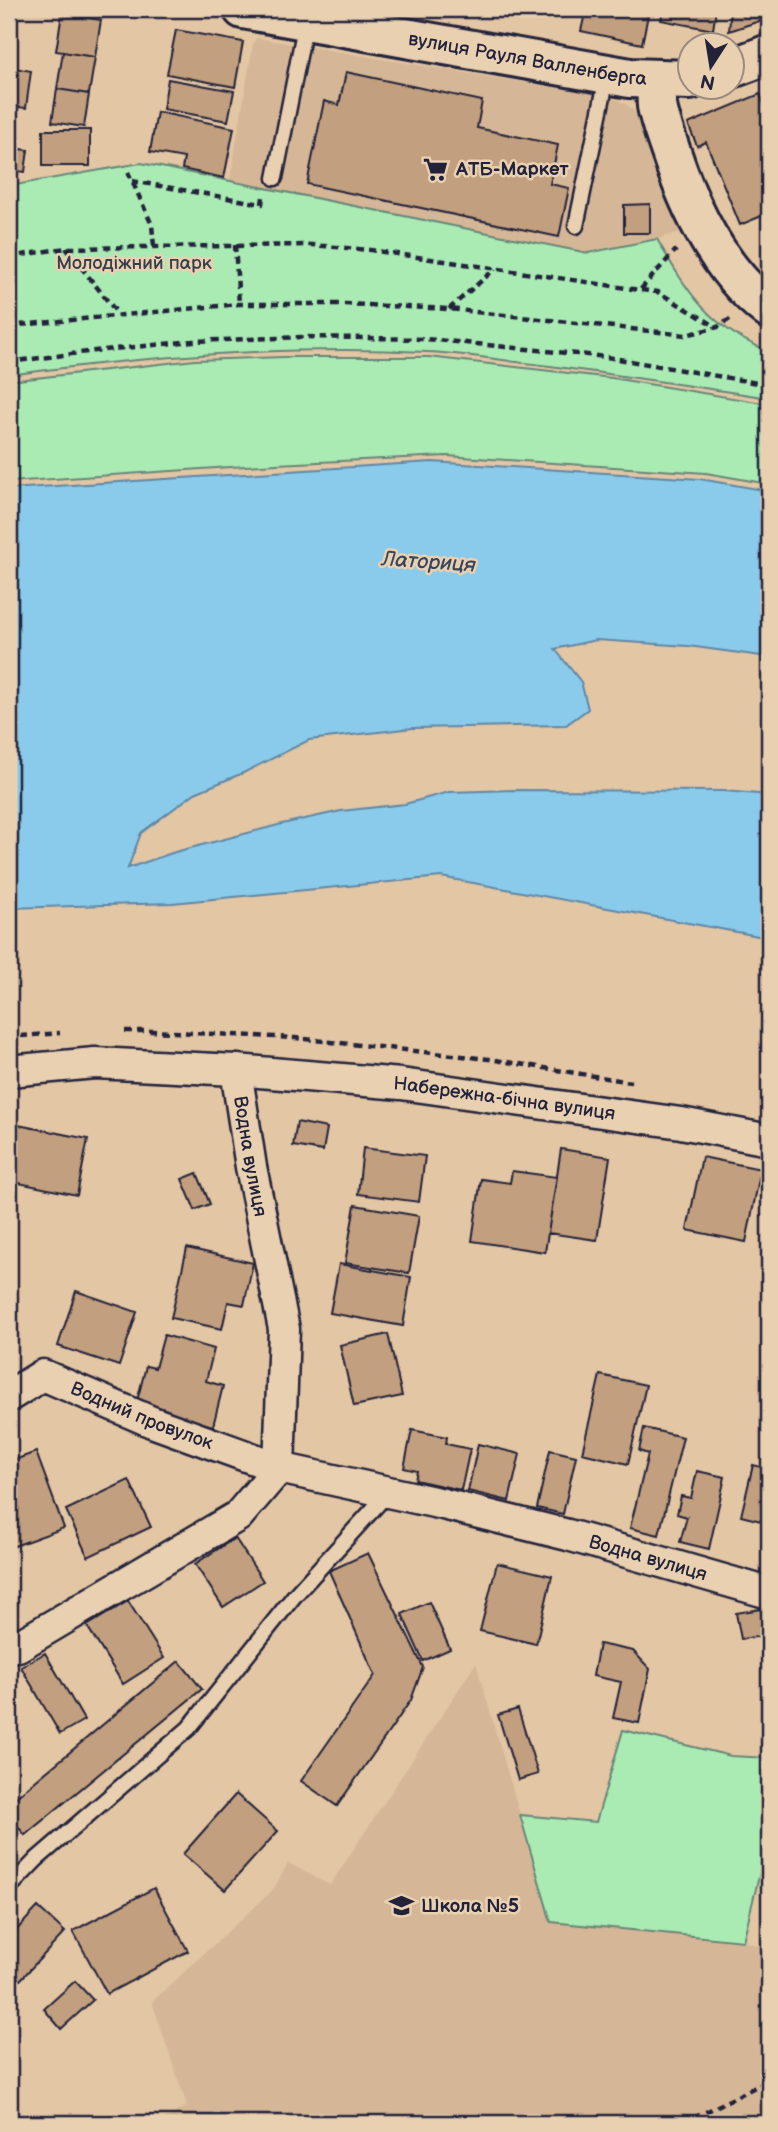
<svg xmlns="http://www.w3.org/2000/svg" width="778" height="2132" viewBox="0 0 778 2132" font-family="'Balsamiq Sans',sans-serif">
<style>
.built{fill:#d5b797}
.green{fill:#aaebb4;stroke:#668678;stroke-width:2}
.water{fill:#8acbeb;stroke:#6087a5;stroke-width:2}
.building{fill:#c29f7e;stroke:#22223b;stroke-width:2}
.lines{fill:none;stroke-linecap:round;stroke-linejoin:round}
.lane-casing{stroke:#22223b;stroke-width:19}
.street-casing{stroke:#22223b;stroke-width:35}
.secondary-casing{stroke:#22223b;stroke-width:44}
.path{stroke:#22223b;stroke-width:4.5;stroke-dasharray:7 5;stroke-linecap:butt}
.lane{stroke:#e9d0b1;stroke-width:14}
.street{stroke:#e9d0b1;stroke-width:30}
.secondary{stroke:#e9d0b1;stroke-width:38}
.labels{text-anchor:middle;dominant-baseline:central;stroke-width:5;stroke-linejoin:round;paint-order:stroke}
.street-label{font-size:19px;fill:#22223b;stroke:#e9d0b1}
.poi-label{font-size:19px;font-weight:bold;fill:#22223b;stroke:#e9d0b1;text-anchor:start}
.park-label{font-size:19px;fill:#36404d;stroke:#e9d0b1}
.water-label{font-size:21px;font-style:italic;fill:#37445e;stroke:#e9d0b1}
</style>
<rect width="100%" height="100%" fill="#e3c6a4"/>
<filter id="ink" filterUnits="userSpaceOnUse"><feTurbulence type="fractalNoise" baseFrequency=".0143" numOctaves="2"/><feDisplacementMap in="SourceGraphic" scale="14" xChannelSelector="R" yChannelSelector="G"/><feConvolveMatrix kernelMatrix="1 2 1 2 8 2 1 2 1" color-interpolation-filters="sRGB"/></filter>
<g filter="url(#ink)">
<!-- built -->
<path class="built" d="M256,38l356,59 14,7 10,9 23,54 21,65 -23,7 -69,14 -358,-73 23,-136z
M476,1663l75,259 192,19 26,8v174h-612l30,-17 -35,-104 121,-112 15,-27 42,22z"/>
<!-- green -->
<path class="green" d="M141,163l447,90 69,-14c30,53 53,90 112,112v47c-84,-13 -167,-26 -252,-36 -30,-4 -60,-9 -90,-10 -140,-7 -279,4 -418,23v-189z
M285,357h143l184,21 157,26v80l-63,-11 -259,-17 -171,8 -267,18v-101l186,-21z
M623,1730l108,26 38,2v78l-26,105 -192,-19 -31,-107 76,7z"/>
<!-- water -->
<path class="water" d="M432,462l268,17 69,12v166l-81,-11 -92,-6 -41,9 26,33 7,27 -22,16 -153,3 -104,12 -66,33 -48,20 -54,40 -13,35 47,-16 107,-28 59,-13 64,-7 44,-12 66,-2 209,1 45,4v143l-328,-61 -269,26 -163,5v-419z"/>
<!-- building -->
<path class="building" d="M586,9h30l32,6 -6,29 -61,-13z
M663,9h53l-3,21 -52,-10z
M731,9h38v9l-40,13z
M62,14l39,6 -6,37 -39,-6z
M176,30l67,12 -8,45 -68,-13z
M63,52l32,5 -6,37 -32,-5z
M9,67l22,4 -5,37 -17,-2z
M346,72l136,29 -5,27 81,17 -8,39 19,4 -10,49 -252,-53 17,-83 15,4z
M168,79l66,12 -6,30 -65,-12z
M57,89l32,5 -5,33 -32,-5z
M760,94l9,23v96l-29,12 -34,-83 -9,4 -9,-22z
M157,112l77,16 -10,50 -42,-9 2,-11 -34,-6z
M43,130h47v36h-47z
M9,148l19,2 -3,22 -16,-2z
M650,204v29h-26v-28z
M297,1122l30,6 -4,23 -30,-5z
M18,1125l70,14 -11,56 -68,-14v-10z
M363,1148l62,8 -6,46 -61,-8z
M561,1149l49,8 -13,83 -49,-7z
M702,1157l59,12 -15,73 -59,-12z
M512,1171l45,6 -12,75 -73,-11 9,-62 29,4z
M197,1173l13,31 -15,6 -13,-31z
M355,1205l64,11 -10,57 -64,-10z
M187,1248l66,15 -9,42 -16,-3 -6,27 -51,-11z
M339,1264l72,13 -8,49 -73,-13z
M76,1291l61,21 -18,54 -61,-20z
M388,1334l14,62 -48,10 -14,-61z
M164,1335l50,14 -8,32 17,5 -10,40 -77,-21 10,-39 9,2z
M600,1375l46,10 -18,79 -46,-11z
M644,1428l39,9 -24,98 -29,-7 18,-74 -9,-3z
M412,1430l35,7 -1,7 24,5 -9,41 -46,-10 2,-9 -13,-3z
M478,1444l42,10 -11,47 -41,-10z
M550,1450l26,6 -13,58 -26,-6z
M36,1452l28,76 -55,20v-86z
M753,1465l16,4v54l-28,-7z
M697,1471l28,6 -16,72 -29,-7 7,-25 -10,-3 4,-18 10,2z
M129,1480l22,47 -63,30 -22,-47z
M235,1538l28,43 -40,26 -28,-43z
M368,1553l55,114 -12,33 -74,106 -36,-25 74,-106 -46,-104z
M497,1563l55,13 -16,68 -56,-13z
M128,1601l36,57 -41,26 -36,-58z
M429,1602l21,47 -27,12 -21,-47z
M761,1609l4,27 -24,3 -5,-26z
M599,1644l34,7 17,18 -11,54 -26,-5 8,-36 -28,-6z
M45,1653l39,67 -24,14 -39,-67z
M179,1661l23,28 -177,146 -16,-19v-13z
M518,1709l20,65 -20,6 -20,-65z
M236,1794l42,37 -53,59 -42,-36z
M154,1888l34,63 -81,43 -34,-63z
M38,1907l27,25 -56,60v-54z
M75,1981l18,19 -32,29 -17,-20z"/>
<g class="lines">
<defs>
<path id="lane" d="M275,178l31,-157
M576,226l31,-149
M9,1888l28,-29 152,-131 106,-133 93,-102"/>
<g id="street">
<path id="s1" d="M236,1070l165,14 280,39 88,17"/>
<path id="s2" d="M9,1071l86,-8 141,7 15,97 33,162 -5,139 164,36 125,31 201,58"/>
<path id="s3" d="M9,1396l34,-21 109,47 127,46 -41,48 -220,130"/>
</g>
<g id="secondary">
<path id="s4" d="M243,9l387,69 60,2"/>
<path d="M732,68l37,-14"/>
<path d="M657,79c0,9 -1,18 0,27 3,16 9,31 14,46 19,58 48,119 98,157"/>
</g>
</defs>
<!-- lane casing -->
<use href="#lane" class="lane-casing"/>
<!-- street casing -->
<use href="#street" class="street-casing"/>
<!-- secondary casing -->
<use href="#secondary" class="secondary-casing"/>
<!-- path -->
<path class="path" d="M128,172l24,53 2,21
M132,181l130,23 1,-7
M235,245l4,59
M66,248l52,66
M9,257l57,-9 246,-3 58,5 270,40 36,-40
M641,290l17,2 59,35
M449,309l46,-40
M9,326l230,-22h106l104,5 237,26 32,-8 12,-8
M9,362l86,-11 98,-10 111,-4 122,2 181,18 162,28
M125,1031h28l142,7 194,21 142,23
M9,1037l51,-4
M684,2123l85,-43"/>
<!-- lane -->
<use href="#lane" class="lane"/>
<!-- street -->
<use href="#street" class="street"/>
<!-- secondary -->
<use href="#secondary" class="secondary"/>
</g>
</g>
<!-- icons -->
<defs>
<symbol id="supermarket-bare" viewBox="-9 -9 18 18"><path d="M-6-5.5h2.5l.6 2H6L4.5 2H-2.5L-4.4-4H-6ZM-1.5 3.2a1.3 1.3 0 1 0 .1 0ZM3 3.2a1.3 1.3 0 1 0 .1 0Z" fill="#22223b" stroke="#e9d0b1" stroke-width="2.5" paint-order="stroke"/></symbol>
<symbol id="school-bare" viewBox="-9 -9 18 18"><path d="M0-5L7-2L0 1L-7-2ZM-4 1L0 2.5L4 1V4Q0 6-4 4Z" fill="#22223b" stroke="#e9d0b1" stroke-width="2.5" paint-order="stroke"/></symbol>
</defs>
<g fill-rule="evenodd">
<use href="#supermarket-bare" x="418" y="152" width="35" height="35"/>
<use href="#school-bare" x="384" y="1888" width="35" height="35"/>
</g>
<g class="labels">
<!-- street labels -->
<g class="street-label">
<text stroke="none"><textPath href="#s4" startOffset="289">вулиця Рауля Валленберга</textPath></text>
<text stroke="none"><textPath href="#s1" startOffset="270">Набережна-бічна вулиця</textPath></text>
<text stroke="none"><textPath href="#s2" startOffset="315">Водна вулиця</textPath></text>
<text stroke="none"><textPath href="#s3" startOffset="147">Водний провулок</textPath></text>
<text stroke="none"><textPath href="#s2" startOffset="1010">Водна вулиця</textPath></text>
</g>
<!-- poi labels -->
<g class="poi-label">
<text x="456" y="169">АТБ-Маркет</text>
<text x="421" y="1906">Школа №5</text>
</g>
<!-- park labels -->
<g class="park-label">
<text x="134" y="263">Молодіжний парк</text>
</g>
<!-- water labels -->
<g class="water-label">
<text transform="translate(429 562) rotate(4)">Латориця</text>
</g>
</g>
<!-- margin -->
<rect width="778" height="2132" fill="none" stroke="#e9d0b1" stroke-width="35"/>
<rect x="18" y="18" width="743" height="2097" fill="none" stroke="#22223b" stroke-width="2.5" filter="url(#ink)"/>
<!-- north arrow -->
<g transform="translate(711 66) rotate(192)"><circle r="33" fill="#e9d0b1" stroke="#998a82" stroke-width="2"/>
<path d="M0-5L12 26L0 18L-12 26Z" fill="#22223b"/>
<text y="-10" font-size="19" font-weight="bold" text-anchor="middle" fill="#22223b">N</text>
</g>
</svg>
